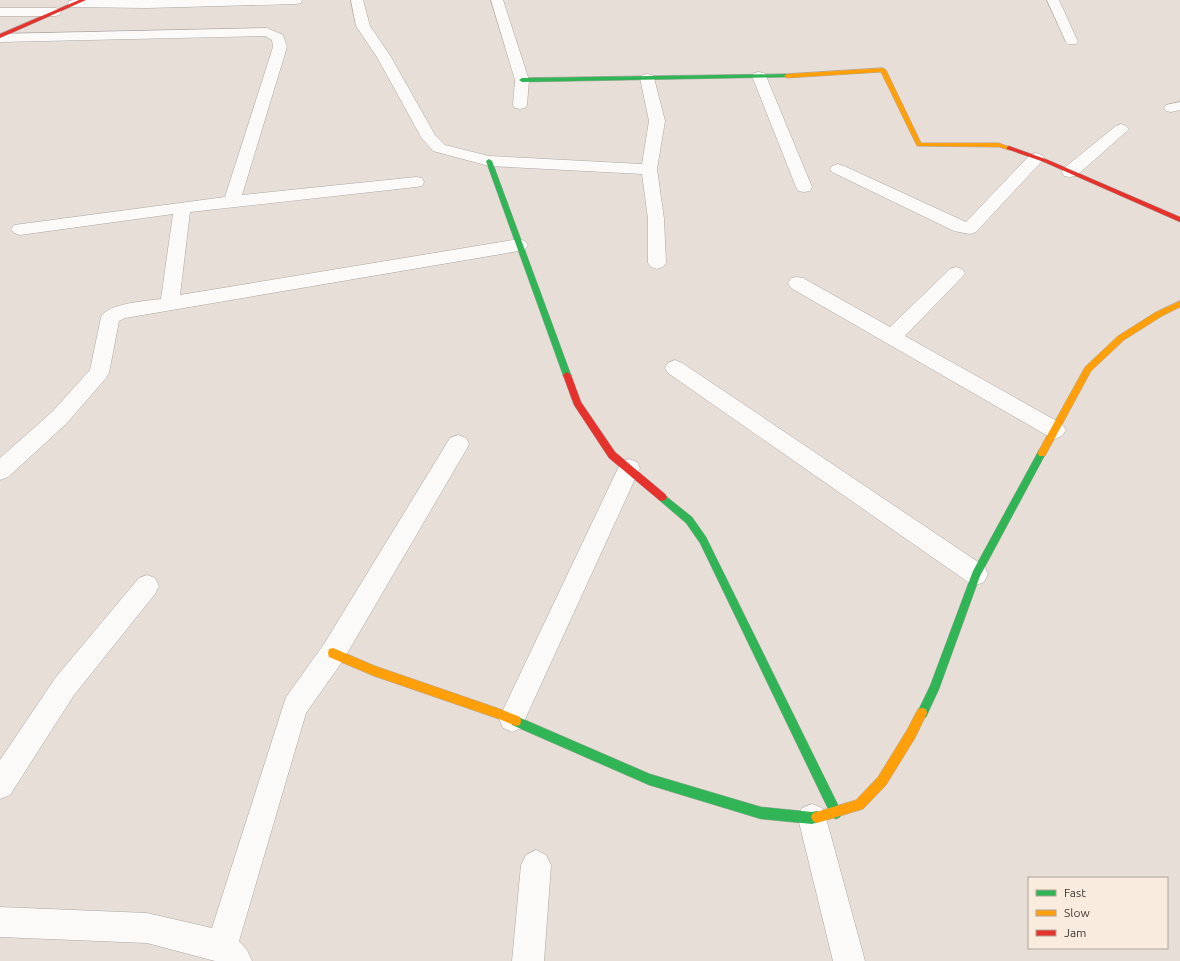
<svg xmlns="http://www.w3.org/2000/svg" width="1180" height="961" viewBox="0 0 1180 961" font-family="Ubuntu,sans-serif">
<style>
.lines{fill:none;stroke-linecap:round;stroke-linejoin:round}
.lane-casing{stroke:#ada7a2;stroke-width:1}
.street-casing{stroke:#ada7a2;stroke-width:1}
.fast-casing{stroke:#ada7a2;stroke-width:1}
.slow-casing{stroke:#ada7a2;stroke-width:1}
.jam-casing{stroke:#ada7a2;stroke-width:1}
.lane{fill:#fbfaf9;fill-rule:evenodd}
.street{fill:#fbfaf9;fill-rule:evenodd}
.fast{fill:#30b455;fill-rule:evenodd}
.slow{fill:#ff9f0a;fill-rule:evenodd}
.jam{fill:#e5322d;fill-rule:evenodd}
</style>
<rect width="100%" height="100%" fill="#e6ded7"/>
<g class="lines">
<defs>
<path id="lane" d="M1047,0h12l19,42 -2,2h-8l-2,-2z"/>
<path id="street" d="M74,0h228l-1,3 -5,1 -149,4 -78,-1 -1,-3 1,-3z
M351,0h12l7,26 21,31 44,78 10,10 44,11 153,8 7,-43 -9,-43 2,-3 5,-1 5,1 2,3 11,43 -8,48 7,50 2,44 -3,4 -6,2 -6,-2 -3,-4v-44l-6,-45 -153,-8 -56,-15 -12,-14 -44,-80 -21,-31z
M491,0h12l26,80 -2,25 -2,3 -5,1 -5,-1 -2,-3 2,-25z
M0,8h55l5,1 1,3 -1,3 -5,1h-55z
M267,28l16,7 4,12 -45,148 174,-18 6,1 2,4 -2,4 -6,1 -226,25 -10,83 339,-56 6,2 3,4 -3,4 -6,2 -394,67 -6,3 -10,52 -3,5 -40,46 -58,53 -8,3v-22l52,-46 38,-42 11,-53c8,-14 45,-16 60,-18l12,-85 -153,21 -6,-2 -3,-4 3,-4 211,-28 48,-150 -1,-7 -7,-4 -265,6v-8z
M759,72l5,1 2,3 46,111 -2,4 -6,1 -6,-1 -2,-4 -44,-111 2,-3z
M1180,102v8l-9,2 -5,-1 -2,-3 2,-3z
M1121,124l5,2 3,3 -3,3 -50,44 -6,1 -6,-1 -2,-4 2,-4 52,-42z
M1036,153l6,2 2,3 -2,3 -66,71 -6,2 -16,-3 -122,-59 -2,-3 2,-3 6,-2 6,2 122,56 64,-67z
M956,267l6,2 3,4 -3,4 -57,59 157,88 4,6 -4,6 -7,3 -7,-3 -257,-148 -3,-5 3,-5 6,-1 6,1 87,49 60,-58z
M675,360l7,3 302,203 4,8 -4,8 -8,3 -8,-3 -300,-209 -3,-5 3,-5z
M458,435l8,3 3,6 -3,6 -124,212 -36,51 -67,228 8,9 5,11h-37l-68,-18 -147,-6v-30l147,6 65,15 74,-231 38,-53 126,-206z
M629,459l8,3 3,6 -119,260 -9,4 -9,-4 -4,-9 4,-9 118,-248z
M147,575l8,3 4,8 -4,8 -81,101 -64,100 -10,4v-39l56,-83 83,-99z
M812,804l10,4 4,10 39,143h-32l-35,-143 4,-10z
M536,850l10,5 5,10 -7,96h-32l9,-96 5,-10z"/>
<path id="fast" d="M787,74l3,2 -1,1 -267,5 -3,-2 3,-2z
M489,159l3,2 79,214 -1,2h-6l-1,-2 -77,-214z
M1042,449l3,1 1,3 -66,123 -41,113 -13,28 -4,1 -4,-1 -1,-4 13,-27 43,-115 66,-121z
M662,493l30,24 14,20 134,272 2,4 -2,4 -4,2 -4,-2 -132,-274 -14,-20 -27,-23 -2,-3 2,-3z
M516,716l134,58 111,33 51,5 5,-1 4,2 2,4 -2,4 -9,3 -51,-5 -112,-34 -137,-60 -1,-4 1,-4z"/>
<path id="slow" d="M883,68l3,2 35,73h78l13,5 -3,2 -10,-3 -82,-1 -36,-74 -94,6 -3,-2 3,-2z
M1180,301v6l-18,9 -38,24 -33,31 -46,85h-6l-1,-3 1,-3 46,-83 33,-31 38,-24z
M333,648l42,18 125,43 20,8 1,4 -1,4 -4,1 -17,-7 -125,-43 -45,-19 -1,-4 1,-4z
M922,708l4,1 1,4 -12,25 -29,47 -23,24 -46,14 -4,-2 -2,-4 2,-4 43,-13 22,-23 29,-47 11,-21z"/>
<path id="jam" d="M79,0h7l-86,38v-4z
M1009,146l39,14 132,57v5l-136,-60 -37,-13v-2z
M567,372l4,3 10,27 34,50 50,42 2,3 -2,3 -3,1 -3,-1 -50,-42 -35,-53 -11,-30z"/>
</defs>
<!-- lane casing -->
<use href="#lane" class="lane-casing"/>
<!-- street casing -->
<use href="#street" class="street-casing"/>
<!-- fast casing -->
<use href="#fast" class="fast-casing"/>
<!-- slow casing -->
<use href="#slow" class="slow-casing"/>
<!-- jam casing -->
<use href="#jam" class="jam-casing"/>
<!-- lane -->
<use href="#lane" class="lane"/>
<!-- street -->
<use href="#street" class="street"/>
<!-- fast -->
<use href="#fast" class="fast"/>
<!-- slow -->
<use href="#slow" class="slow"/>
<!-- jam -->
<use href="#jam" class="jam"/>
</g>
<!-- legend -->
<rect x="1028" y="877" width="140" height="72" fill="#f9ebde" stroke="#aea49a"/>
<rect x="1036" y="890" width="20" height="6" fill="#30b455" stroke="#aea49a"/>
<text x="1064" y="897" font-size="12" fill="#3e3934">Fast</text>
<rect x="1036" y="910" width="20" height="6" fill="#ff9f0a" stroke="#aea49a"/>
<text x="1064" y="917" font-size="12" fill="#3e3934">Slow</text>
<rect x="1036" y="930" width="20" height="6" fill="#e5322d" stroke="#aea49a"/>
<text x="1064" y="937" font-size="12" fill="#3e3934">Jam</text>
</svg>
